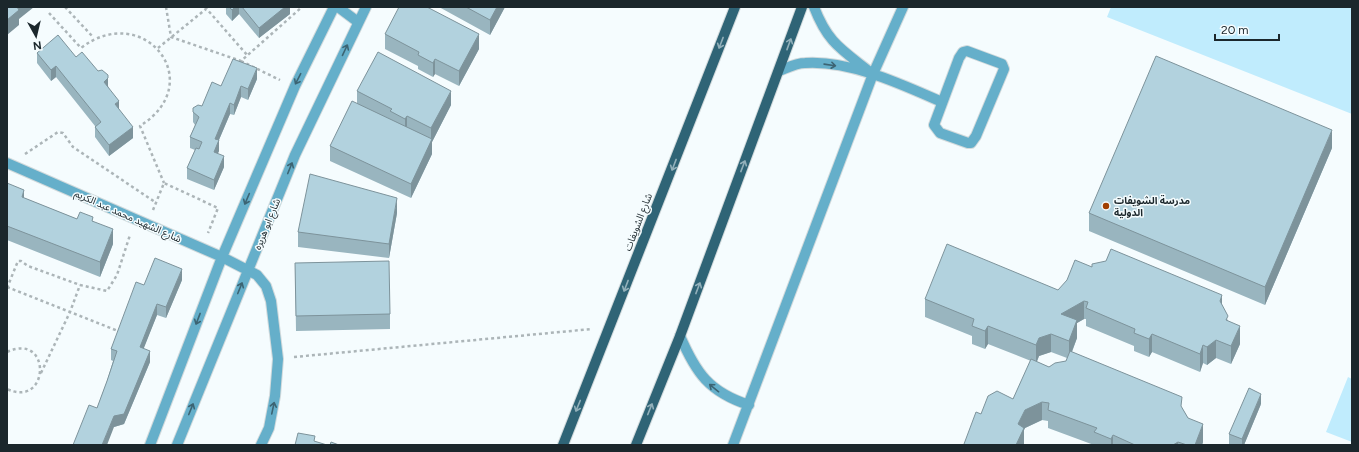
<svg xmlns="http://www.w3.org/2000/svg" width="1359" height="452" viewBox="0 0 1359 452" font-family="Figtree,'Noto Sans Arabic',sans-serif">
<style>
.pitch{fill:#c0ecfd}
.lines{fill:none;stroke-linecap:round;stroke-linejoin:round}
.minor-casing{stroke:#d2dadc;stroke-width:12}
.major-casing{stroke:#d2dadc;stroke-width:12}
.path{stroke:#acb5b8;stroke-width:2.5;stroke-dasharray:3 3;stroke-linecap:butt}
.minor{stroke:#65afca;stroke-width:10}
.major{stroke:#2f6476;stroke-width:10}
.wall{fill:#99b5bf;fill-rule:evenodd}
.shaded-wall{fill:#7d939b}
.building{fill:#b2d2de;stroke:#7d939b}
.oneway{stroke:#92b0ba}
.oneway2{stroke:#3c6473}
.poi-dot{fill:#a13f01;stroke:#f5fcfe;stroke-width:1.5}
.labels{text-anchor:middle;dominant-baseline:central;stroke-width:3;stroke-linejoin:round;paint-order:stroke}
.poi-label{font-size:10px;font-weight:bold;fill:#1b272c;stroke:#f5fcfe;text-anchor:start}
.street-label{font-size:10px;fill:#1b272c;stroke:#f5fcfe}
</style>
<rect width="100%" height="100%" fill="#f5fcfe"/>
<!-- pitch -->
<path class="pitch" d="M1111,7h241v107l-245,-97z
M1348,377l4,2v63l-26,-10z"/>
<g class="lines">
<defs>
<path id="minor" d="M338,7l20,15
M814,7c14,36 27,42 56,65
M967,51l35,13 2,5 -28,67 -5,7h-3l-28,-10 -6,-8 25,-67 4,-6z
M779,71c8,-3 17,-8 26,-8 45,-3 96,21 137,39
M7,163l215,94 35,18 9,11 5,15 7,58 -3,37 -6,32 -8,17
M680,336c16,37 29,56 69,69
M150,445l72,-188 73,-171 39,-79
M177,445l118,-290 71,-148
M733,445l140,-371 30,-67"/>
<path id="major" d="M563,445l172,-438
M636,445l44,-109 122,-329"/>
</defs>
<!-- minor casing -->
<use href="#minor" class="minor-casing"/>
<!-- major casing -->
<use href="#major" class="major-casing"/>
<!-- path -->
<path class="path" d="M65,7l28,30
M166,7l5,30 70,24 61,-54
M205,7l43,49
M49,13l32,35c62,-48 129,34 59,78l24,57
M158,48l48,-39
M241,61l39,19
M25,154l33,-22 5,1 10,14 82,55
M153,210l11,-27 54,25 -10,25
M7,287l111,44
M7,288l11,-27h3l7,5 52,19 27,6 10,-16 13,-40
M7,352c45,-21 43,57 0,37
M294,357l298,-28
M41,373l29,-61 10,-27"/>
<!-- minor -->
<use href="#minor" class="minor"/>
<!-- major -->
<use href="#major" class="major"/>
</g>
<!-- wall -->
<path class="wall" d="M226,7h64v7l-31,24 -20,-24 -7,7 -6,-7z
M439,7h66l-15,28z
M385,34l94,15 -20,37 -24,-12 -2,3 -15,-8v-3l-33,-17z
M37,53l39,4 32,29 25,52 -24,18 -14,-19v-11l-39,-49 -5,4 -14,-18z
M257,79l-9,21 -7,-3 -7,18 -4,-1 -11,26v11l-2,3 7,13 -10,23 -27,-11v-11l8,-18 -5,-2v-11l5,-12 -2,-3v-14l9,-2 19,-20z
M357,91l94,14 -19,37v12l-21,44 -81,-37v-15l27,-42z
M1332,148l-67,157 -176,-74v-18z
M7,183l17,15 53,21 16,2 20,23 -13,33 -93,-37z
M397,213l-8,45 -91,-11v-15z
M295,263l95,51v15l-94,2z
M1092,267l130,39 6,15 12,23 -9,20 -15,-6 -9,7 -4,-2 -3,9 -48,-20 -3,5 -15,-6v-5l-48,-20v-7h-2l-7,4v15l-5,14 110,56 6,10 15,24 -1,3h-108l-46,-17v-7l-6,-1 -17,8 -1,2v15l-60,-1 17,-30 32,-15 18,-38 -43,-17 -3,5 -13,-5v-8l-47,-19v-18l133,-9zM1051,352l16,6 -1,3 -17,6 -12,-5 2,-6z
M182,280l-16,38 -9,-3 -14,34 7,13 -26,62 -10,3 -17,-19 10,-27 6,-20 -2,-1v-11l33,-64z
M1261,404l-17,41h-13l-2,-1v-10z"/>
<!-- shaded-wall -->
<path class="shaded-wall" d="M16,7h18l-15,12v6l-12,10v-15z
M235,7h4v7l-7,7v-11z
M285,7h5v7l-31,24v-10z
M497,7h8l-15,28v-15z
M479,34v15l-20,37v-15z
M435,59v15l-2,3v-14z
M56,66v11l-5,4v-11z
M257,68v11l-9,21v-11z
M108,78v11l-4,-7z
M241,86v11l-7,18v-10z
M451,91v14l-19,37v12l-21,44v-14l20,-44v-12z
M119,101v10l-4,-7z
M230,103v11l-15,35v-10z
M407,116v14l-2,4v-15z
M133,127v11l-24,18v-11z
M1332,130v18l-67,157v-18z
M219,140v11l-5,12v-11z
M224,156v11l-10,23v-10z
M24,190v15l-2,-8z
M397,198v15l-8,45v-14z
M113,229v15l-13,33v-15z
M182,269v11l-16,38v-11z
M1222,295v18l-2,-12z
M1084,301v18l-7,4v15l-8,21v-18l-8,-27z
M157,304v11l-17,43v-11z
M988,326v18l-3,5v-18z
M1240,326v18l-9,20v-18z
M1051,334v18l-12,4 -3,7v-18l3,-7z
M1152,334v18l-3,5v-18z
M1216,340v18l-9,7v-18z
M1203,345v18l-3,9v-18z
M150,351v11l-26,62 -10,3 -7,18h-5l12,-29z
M1261,394v10l-17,41h-2v-6z
M1042,402v18l-17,8 -1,2v15h-8l2,-21 7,-14z
M1203,424v18l-1,3h-7z
M1113,435v10h-2v-6z
M1178,442v3h-5z"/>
<!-- building -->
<path class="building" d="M7,7h10l2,3 -12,10z
M229,7h6l-3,3z
M242,7h43l-26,21z
M399,7h28l52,27 -20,37 -24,-12 -2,4 -15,-8 1,-3 -34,-18z
M466,7h31l-7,13z
M58,35l18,22 6,-5 16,19 4,-1 6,5v3l-4,4 15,19 -4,3 18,23 -24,18 -14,-18 6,-5 -45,-56 -5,4 -14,-17z
M378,52l73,39 -20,37 -24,-12 -2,3 -15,-8 2,-2 -35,-18z
M1156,56l176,74 -67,157 -176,-74z
M233,59l24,9 -9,21 -7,-3 -7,19 -4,-2 -15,36 4,1 -5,12 10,4 -10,24 -27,-12 9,-20 3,1 3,-7 -12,-5 9,-20 -6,-5v-4l5,-3 4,1 10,-24 9,4z
M352,101l80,38 -21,45 -81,-38z
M310,174l87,24 -8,46 -91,-12z
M7,183l17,7 -2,7 55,22 3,-7 13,5 -1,4 21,8 -13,33 -93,-36z
M947,244l111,46 9,-10 8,-20 17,7v-3l14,-3 5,-12 111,46 -2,6 8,15 -2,4 14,6 -9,20 -15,-6 -9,7 -4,-2 -3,9 -48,-20 -3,5 -15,-6 1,-4 -49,-21 2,-6 -4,-1 -23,13 16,6 -8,21 -18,-7 -12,4 -3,7 -48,-19 -3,5 -13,-5 2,-7 -49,-20z
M155,258l27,11 -16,38 -9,-3 -17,43 10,4 -26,63 -10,2 -12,29h-29l16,-40 8,3 10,-27 10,-30 -6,-2 25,-67 8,3z
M389,261l1,53 -94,2 -1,-53z
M1070,351l112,46 -1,9 7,12 15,6 -8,21h-8l-9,-3 -5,3h-38l-22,-10 -2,4 -17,-7 3,-4 -49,-18 1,-7 -7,-1 -17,8 -7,14 6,4 -8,17h-53l1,-1 12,-32 5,2 7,-18 9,-5 16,8 18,-40 18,8 6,-4 11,-2z
M1249,388l12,6 -19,45 -13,-5z
M298,433l17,3 -1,5 13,4h-32z
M331,442l8,3h-9z"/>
<!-- one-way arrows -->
<defs><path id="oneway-shaft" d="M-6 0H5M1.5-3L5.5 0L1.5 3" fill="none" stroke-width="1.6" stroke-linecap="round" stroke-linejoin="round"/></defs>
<g class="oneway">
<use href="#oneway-shaft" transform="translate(721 43) rotate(111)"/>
<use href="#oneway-shaft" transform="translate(789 44) rotate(-70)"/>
<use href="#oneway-shaft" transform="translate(674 165) rotate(111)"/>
<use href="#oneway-shaft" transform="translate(743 166) rotate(-69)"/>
<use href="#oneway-shaft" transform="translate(626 286) rotate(111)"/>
<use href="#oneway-shaft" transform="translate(698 288) rotate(-69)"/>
<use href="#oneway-shaft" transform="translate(578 406) rotate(112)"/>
<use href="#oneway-shaft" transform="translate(650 409) rotate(-68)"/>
</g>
<g class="oneway2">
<use href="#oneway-shaft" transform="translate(345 50) rotate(-65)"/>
<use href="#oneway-shaft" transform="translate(830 65) rotate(8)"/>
<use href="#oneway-shaft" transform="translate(298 79) rotate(117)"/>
<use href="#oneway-shaft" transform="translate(290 168) rotate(-68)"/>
<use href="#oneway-shaft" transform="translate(247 199) rotate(113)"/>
<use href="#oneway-shaft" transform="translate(240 288) rotate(-68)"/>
<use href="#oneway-shaft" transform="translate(198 319) rotate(111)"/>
<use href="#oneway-shaft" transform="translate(714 388) rotate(-141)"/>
<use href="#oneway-shaft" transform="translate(273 408) rotate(-78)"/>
<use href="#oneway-shaft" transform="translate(191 409) rotate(-68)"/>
</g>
<!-- markers -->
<circle class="poi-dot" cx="1106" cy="206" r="4"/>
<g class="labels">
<!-- poi labels -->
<g class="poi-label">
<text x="1114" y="200">مدرسة الشويفات<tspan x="1114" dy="12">الدولية</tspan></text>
</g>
<!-- street labels -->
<g class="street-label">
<text transform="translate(128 216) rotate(24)">شارع الشهيد محمد عبد الكريم</text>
<text transform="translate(638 222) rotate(-69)">شارع الشويفات</text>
<text transform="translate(267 224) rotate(-68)">شارع ابو هريره</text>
</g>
</g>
<!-- border -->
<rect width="1359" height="452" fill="none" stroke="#1b272c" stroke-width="16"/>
<!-- north arrow -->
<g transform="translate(36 36) rotate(172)" stroke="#f5fcfe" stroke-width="3" paint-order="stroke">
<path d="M0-3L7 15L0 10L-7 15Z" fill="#1b272c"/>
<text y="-6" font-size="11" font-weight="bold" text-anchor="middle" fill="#1b272c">N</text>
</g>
<!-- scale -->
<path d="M1215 34v6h64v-6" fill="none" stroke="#1b272c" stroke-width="2"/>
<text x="1221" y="34" font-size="12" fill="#1b272c" stroke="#f5fcfe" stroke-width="3" paint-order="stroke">20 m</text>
</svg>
